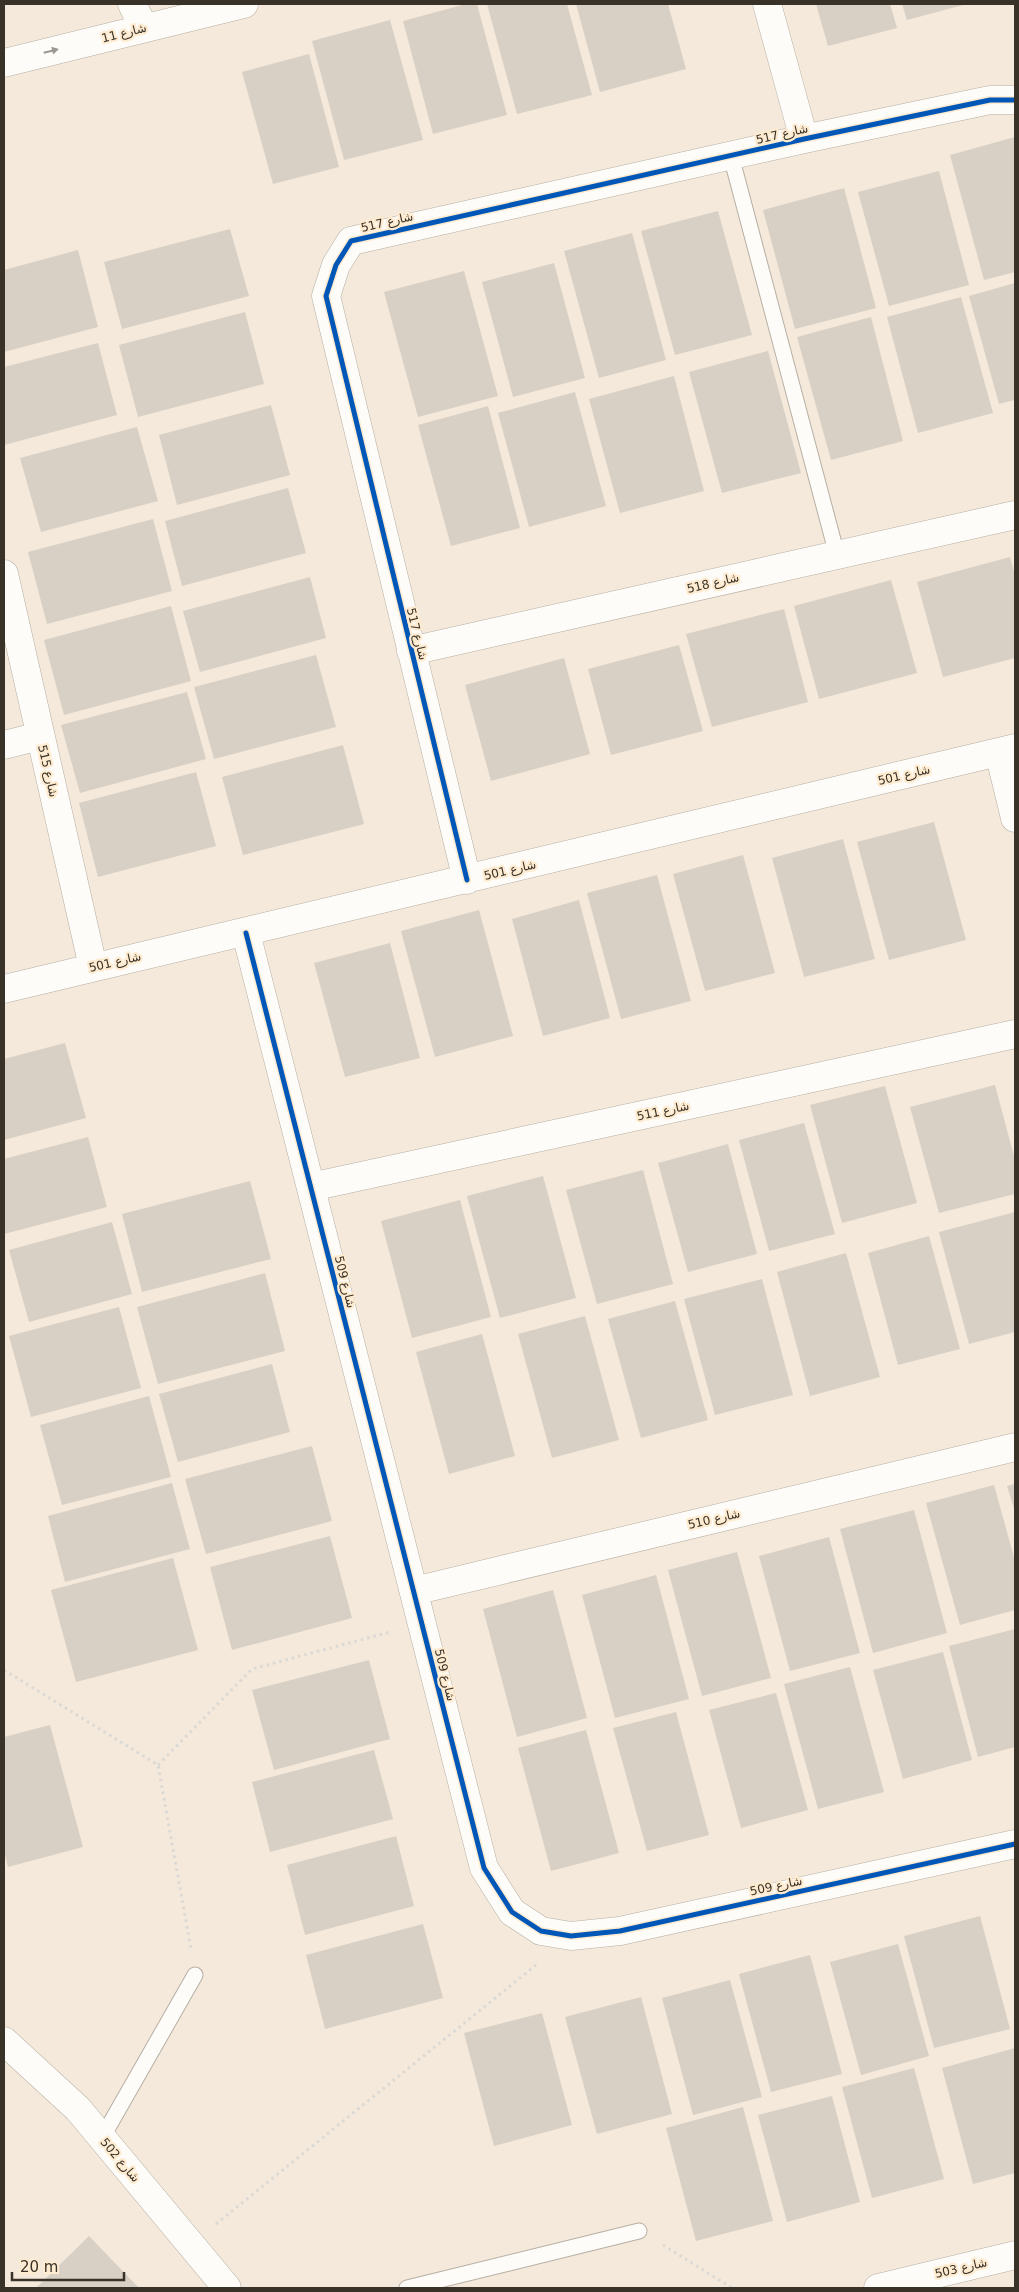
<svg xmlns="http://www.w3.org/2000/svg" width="1019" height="2292" viewBox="0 0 1019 2292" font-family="'DejaVu Sans','Noto Sans Arabic',sans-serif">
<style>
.building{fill:#d9d0c5}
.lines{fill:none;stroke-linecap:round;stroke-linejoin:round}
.service-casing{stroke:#b7afa4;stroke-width:17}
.minor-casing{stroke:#b7afa4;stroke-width:29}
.tertiary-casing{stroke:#b7afa4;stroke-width:29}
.path{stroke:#dcd9d4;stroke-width:3;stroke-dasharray:2.5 4;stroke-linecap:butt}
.service{stroke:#fdfcf9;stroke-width:15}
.minor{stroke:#fdfcf9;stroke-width:28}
.tertiary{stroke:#fdfcf9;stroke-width:28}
.cycleway-casing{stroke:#feebd0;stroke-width:8}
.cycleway{stroke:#0057b8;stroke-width:5}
.oneway{fill:#9b9790}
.labels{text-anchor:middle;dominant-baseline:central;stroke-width:4.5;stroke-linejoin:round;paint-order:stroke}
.street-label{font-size:12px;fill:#393228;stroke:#feebd0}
</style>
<rect width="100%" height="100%" fill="#f4e9da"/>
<!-- building -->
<path class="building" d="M466,4h11l30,111 -74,19 -30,-113z
M487,4h80l25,91 -75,19z
M576,4h92l18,65 -86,23z
M816,4h74l7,24 -69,18z
M902,4h65l-60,16z
M390,20l33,120 -79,20 -32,-119z
M309,54l30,113 -66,17 -31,-112z
M1015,137v135l-31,8 -34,-125z
M939,171l30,114 -80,21 -31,-114z
M844,188l32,120 -81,21 -32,-119z
M718,211l34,124 -77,20 -34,-124z
M230,229l19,67 -127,33 -18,-67z
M632,233l34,127 -67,18 -35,-127z
M78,250l20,77 -94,25v-82z
M554,263l31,115 -72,19 -31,-115z
M464,271l34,125 -80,21 -34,-125z
M1015,283v117l-16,4 -30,-108z
M961,297l32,116 -75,20 -31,-116z
M245,312l19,72 -126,33 -19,-72z
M871,317l32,124 -72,19 -34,-123z
M98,343l19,72 -113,30v-78z
M768,351l33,122 -79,20 -33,-121z
M674,376l30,115 -84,22 -31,-114z
M575,392l31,114 -77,21 -31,-114z
M271,405l19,70 -113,30 -18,-70z
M488,406l32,122 -69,18 -33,-121z
M137,427l21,74 -117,31 -21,-74z
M288,488l18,65 -124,33 -17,-65z
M153,519l19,72 -125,33 -19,-72z
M1010,557l5,18v83l-72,19 -26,-95z
M310,577l16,61 -126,34 -17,-61z
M891,580l26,93 -98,26 -25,-93z
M171,606l20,75 -127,34 -20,-75z
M784,609l24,93 -96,25 -26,-93z
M679,645l24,86 -92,24 -23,-86z
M316,655l20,72 -122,32 -20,-72z
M564,658l26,96 -99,27 -26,-96z
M187,692l19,67 -126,34 -19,-68z
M343,745l21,79 -121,31 -21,-78z
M196,772l20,74 -118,31 -19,-74z
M934,822l32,118 -77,20 -32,-118z
M843,839l32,120 -71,18 -32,-119z
M743,855l32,118 -70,18 -32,-117z
M657,875l34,126 -70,18 -34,-126z
M579,900l31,118 -67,18 -31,-117z
M479,910l34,126 -78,21 -34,-126z
M390,943l30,115 -75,19 -31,-114z
M65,1043l21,75 -82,22v-81z
M995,1085l20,75v34l-76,19 -29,-106z
M885,1086l32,117 -75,20 -32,-118z
M804,1123l31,111 -66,17 -30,-111z
M88,1137l19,70 -103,27v-75z
M728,1144l29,110 -69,18 -30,-109z
M643,1170l30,114 -76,20 -31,-114z
M543,1176l33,122 -76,20 -33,-122z
M250,1181l21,78 -129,33 -20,-78z
M460,1200l31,117 -79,21 -31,-117z
M1015,1212v120l-46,12 -30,-112z
M112,1222l20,72 -103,28 -20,-72z
M929,1236l31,113 -62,16 -30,-112z
M846,1253l34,124 -70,19 -33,-124z
M265,1273l20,78 -127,33 -21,-77z
M762,1279l31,116 -78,20 -31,-116z
M675,1301l33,119 -67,18 -33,-119z
M119,1307l22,81 -110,29 -22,-81z
M585,1316l34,124 -67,18 -34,-124z
M482,1334l33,122 -66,18 -33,-122z
M272,1364l18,68 -112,30 -19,-68z
M149,1396l22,81 -109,28 -22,-80z
M312,1446l20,75 -126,33 -21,-75z
M172,1483l18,66 -125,33 -17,-66z
M1015,1484v28l-8,-26z
M994,1485l21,76v49l-55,15 -34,-122z
M914,1510l33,123 -74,20 -33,-124z
M330,1536l22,82 -120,32 -22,-83z
M829,1537l31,116 -70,18 -31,-115z
M737,1552l34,126 -69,18 -34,-126z
M173,1558l25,92 -122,32 -25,-92z
M656,1575l33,124 -74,19 -33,-123z
M553,1590l34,128 -70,19 -34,-128z
M1015,1629v118l-37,10 -29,-111z
M943,1652l29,108 -69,19 -30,-109z
M369,1660l21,79 -116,31 -22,-80z
M850,1667l34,125 -66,17 -34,-125z
M776,1693l32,117 -67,18 -32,-118z
M676,1712l33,123 -62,16 -34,-123z
M50,1725l33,122 -75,20 -4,-16v-114z
M586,1730l33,123 -68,18 -33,-123z
M374,1750l19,69 -123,33 -18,-70z
M396,1836l18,70 -109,29 -18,-70z
M980,1916l30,113 -76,19 -30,-112z
M423,1924l20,74 -118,31 -19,-74z
M898,1944l31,112 -68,19 -31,-113z
M810,1955l32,119 -71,18 -32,-118z
M730,1980l32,117 -69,18 -31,-117z
M641,1997l31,117 -75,20 -32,-117z
M542,2013l30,112 -78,21 -30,-113z
M1015,2048v125l-42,11 -31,-116z
M914,2068l30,111 -72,19 -30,-111z
M832,2096l28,106 -73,20 -29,-107z
M743,2107l30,114 -77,20 -30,-113z
M89,2236l50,52h-103z"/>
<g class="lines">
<defs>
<path id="service" d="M731,156l106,399
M102,2138l93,-163
M407,2288l232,-57"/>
<path id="minor" d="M767,4l37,135
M4,574l89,393
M411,651l604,-136
M4,745l36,-9
M999,752l16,66
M467,880l-141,-584 10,-31 15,-24 453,-102 186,-39h25
M246,933l238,935 28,44 29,19 30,5 49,-5 395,-87
M4,989l1011,-241
M311,1187l704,-153
M414,1591l601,-144
M4,2041l74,68 149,179
M878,2288l137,-33"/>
<path id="tertiary" d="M132,4l12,24
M4,63l240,-59"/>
</defs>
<!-- service casing -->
<use href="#service" class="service-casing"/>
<!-- minor casing -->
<use href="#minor" class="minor-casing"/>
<!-- tertiary casing -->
<use href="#tertiary" class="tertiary-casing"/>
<!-- path -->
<path class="path" d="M4,1670l154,95 33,184
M158,1765l94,-96 138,-37
M216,2224l320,-259
M663,2245l69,43"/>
<!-- service -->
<use href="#service" class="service"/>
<!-- minor -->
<use href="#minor" class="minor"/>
<!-- tertiary -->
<use href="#tertiary" class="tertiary"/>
<defs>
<path id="cycleway" d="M467,880l-141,-584 10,-31 15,-24 453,-102 186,-39h25
M246,933l238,935 28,44 29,19 30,5 49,-5 395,-87"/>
</defs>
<!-- cycleway casing -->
<use href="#cycleway" class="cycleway-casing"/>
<!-- cycleway -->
<use href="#cycleway" class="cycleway"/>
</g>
<!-- one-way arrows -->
<defs><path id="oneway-solid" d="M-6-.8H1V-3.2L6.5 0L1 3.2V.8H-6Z" transform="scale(1.25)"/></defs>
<use class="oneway" href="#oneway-solid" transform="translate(51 51) rotate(-14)"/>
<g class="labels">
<!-- street labels -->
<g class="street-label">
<text transform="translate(124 33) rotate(-14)">شارع 11</text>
<text transform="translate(782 134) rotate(-13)">شارع 517</text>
<text transform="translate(387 222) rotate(-13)">شارع 517</text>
<text transform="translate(713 583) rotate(-13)">شارع 518</text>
<text transform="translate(417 634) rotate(76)">شارع 517</text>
<text transform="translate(48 771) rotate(77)">شارع 515</text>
<text transform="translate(904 775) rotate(-13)">شارع 501</text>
<text transform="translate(510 870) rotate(-13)">شارع 501</text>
<text transform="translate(115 962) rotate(-13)">شارع 501</text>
<text transform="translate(663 1111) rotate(-12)">شارع 511</text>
<text transform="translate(345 1282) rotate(76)">شارع 509</text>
<text transform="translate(714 1519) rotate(-13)">شارع 510</text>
<text transform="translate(445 1675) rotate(76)">شارع 509</text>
<text transform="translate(776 1886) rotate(-12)">شارع 509</text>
<text transform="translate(120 2160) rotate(50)">شارع 502</text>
<text transform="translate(961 2268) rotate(-13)">شارع 503</text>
</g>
</g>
<!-- border -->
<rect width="1019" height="2292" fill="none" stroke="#393228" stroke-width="10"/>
<!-- scale -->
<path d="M12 2272v8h112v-8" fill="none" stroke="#393228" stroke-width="2.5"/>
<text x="20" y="2272" font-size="15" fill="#393228" stroke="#feebd0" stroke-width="4" paint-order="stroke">20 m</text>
</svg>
